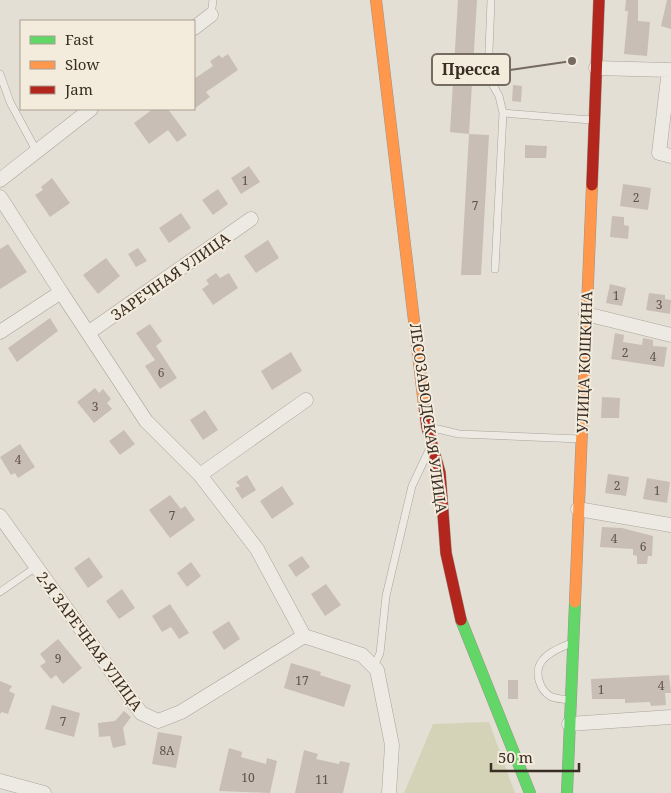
<svg xmlns="http://www.w3.org/2000/svg" width="671" height="793" viewBox="0 0 671 793" font-family="'Noto Serif',serif">
<style>
.green{fill:#d4d3b8}
.building{fill:#c8beb5}
.lines{fill:none;stroke-linecap:round;stroke-linejoin:round}
.lane-casing{stroke:#aaa49c;stroke-width:8}
.street-casing{stroke:#aaa49c;stroke-width:15}
.fast-casing{stroke:#9a948c;stroke-width:12}
.slow-casing{stroke:#9a948c;stroke-width:12}
.jam-casing{stroke:#9a948c;stroke-width:12}
.lane{stroke:#edeae4;stroke-width:7}
.street{stroke:#edeae4;stroke-width:14}
.fast{stroke:#63d668;stroke-width:11}
.slow{stroke:#ff974d;stroke-width:11}
.jam{stroke:#b3261e;stroke-width:11}
.labels{text-anchor:middle;dominant-baseline:central;stroke-width:4;stroke-linejoin:round;paint-order:stroke}
.number-label{font-size:12px;fill:#5e5148}
.street-label{font-size:15px;fill:#3a2d23;stroke:#f3ebdc}
.leader{fill:none;stroke:#766b61;stroke-width:2}
.callout-dot{fill:#766b61;stroke:#f3ebdc;stroke-width:2}
.callout{fill:#f3ebdc;stroke:#766b61;stroke-width:2}
.callout-label{font-size:16px;text-anchor:middle;font-weight:bold;fill:#3a2d23}
</style>
<rect width="100%" height="100%" fill="#e4dfd4"/>
<!-- green -->
<path class="green" d="M489,722l26,71h-111l29,-69z"/>
<!-- building -->
<path class="building" d="M458,0h19l-8,134 -19,-2z
M626,0h12v21l12,1 -3,34 -23,-2 4,-43h-3z
M667,0h4v29l-10,-3z
M228,54l10,16 -32,22 4,5 -16,12v-30l19,-13 -3,-5 9,-6 3,3z
M513,85l9,1 -1,16 -9,-1z
M153,109h15l19,26 -10,7 -9,-12 -19,14 -15,-21z
M469,134l20,1 -8,140h-20z
M525,145l22,1 -1,12h-21z
M249,166l11,16 -19,12 -10,-16z
M52,178l18,25 -20,14 -15,-22 8,-5 -2,-3z
M623,184l28,4 -3,22 -28,-4z
M218,189l10,15 -15,11 -11,-15z
M181,213l10,15 -22,15 -10,-15z
M612,216l12,1v8l5,1 -1,13 -18,-2z
M268,240l11,18 -23,15 -12,-17z
M8,244l19,28 -27,17v-40z
M138,248l9,13 -11,6 -8,-13z
M106,258l14,18 -22,18 -15,-19z
M216,273l4,5 9,-5 9,15 -25,17 -11,-16 7,-5 -3,-4z
M610,284l16,4 -4,18 -16,-3z
M649,293l16,2v4l6,1 -1,14 -24,-4z
M50,318l8,13 -41,31 -9,-14z
M150,324l12,17 -6,5 21,32 -17,11 -15,-23 10,-6 -19,-27z
M615,333l9,2 -1,7 19,3 1,-7 10,2v6l14,1 -3,20 -53,-8z
M291,352l11,19 -30,19 -11,-19z
M95,388l4,5 4,-4 8,10 -4,4 5,6 -18,14 -17,-21z
M602,397l18,1 -1,20h-18z
M205,410l13,20 -15,10 -13,-20z
M124,430l11,14 -15,11 -11,-14z
M20,444l15,23 -17,11 -3,-5 -4,2 -11,-18z
M608,474l21,3 -3,19 -21,-3z
M247,475l9,15 -14,9 -7,-11 5,-2 -4,-4z
M647,478l23,4 -3,21 -24,-4z
M282,486l12,18 -22,15 -12,-18z
M170,495l11,14 4,-3 10,14 -25,18 -21,-28z
M602,527l20,1 31,8 -1,20h-4l-1,8h-10v-8l-4,-1v-6l-33,-2z
M302,556l8,11 -14,10 -8,-12z
M89,557l14,20 -15,11 -14,-20z
M191,562l10,14 -14,11 -10,-14z
M326,584l15,21 -16,11 -14,-22z
M122,589l13,19 -16,11 -13,-18z
M170,604l19,29 -10,6 -8,-12 -9,5 -10,-16z
M229,621l11,18 -16,11 -12,-18z
M58,639l24,29 -19,16 -7,-9 -5,4 -11,-13 6,-4 -6,-8z
M291,663l30,9 -1,3 31,10 -7,22 -60,-19z
M669,675l2,18h-6l1,12 -15,1 -1,-4 -25,1v-4h-33l-1,-20z
M508,680h10v19h-10z
M0,681l12,5 -3,5 6,3 -7,20 -6,-2 -2,2z
M52,705l28,8 -6,24 -29,-8z
M124,711l7,6 -8,11 3,17 -13,3 -3,-12 -11,1 -1,-14 17,-2z
M158,732l24,4 -6,32 -24,-4z
M229,748l13,4 -1,5 25,7 1,-6 10,3 -7,32 -51,-2z
M304,750l14,4 -2,5 23,5 1,-3 10,2 -7,30h-48z"/>
<g class="lines">
<defs>
<path id="lane" d="M491,0l-3,76 11,20 4,17 88,7
M211,15l2,-15
M0,74l10,28 27,50
M495,269l8,-156
M429,427l30,7 121,5
M0,592l36,-25
M374,666l6,-13 6,-57 26,-110 17,-36
M569,700c-6,-1 -14,-1 -19,-4 -10,-6 -15,-22 -10,-32 5,-10 19,-16 29,-20"/>
<path id="street" d="M194,28l17,-13
M596,68l73,2 -10,83 12,3
M0,180l91,-71
M0,197l61,95
M586,314l85,21
M0,332l61,-40 85,129 54,54 57,74 47,87
M88,333l163,-114
M200,475l106,-75
M578,509l93,16
M0,516l141,197 17,8 23,-9 123,-76 58,19 15,15 15,75 -3,48
M569,724l102,-7
M0,781l44,12"/>
<path id="fast" d="M461,620l69,173
M567,793l8,-191"/>
<path id="slow" d="M376,0l48,405
M575,602l17,-417"/>
<path id="jam" d="M592,185l7,-185
M424,405l3,22 13,46 6,80 15,67"/>
</defs>
<!-- lane casing -->
<use href="#lane" class="lane-casing"/>
<!-- street casing -->
<use href="#street" class="street-casing"/>
<!-- fast casing -->
<use href="#fast" class="fast-casing"/>
<!-- slow casing -->
<use href="#slow" class="slow-casing"/>
<!-- jam casing -->
<use href="#jam" class="jam-casing"/>
<!-- lane -->
<use href="#lane" class="lane"/>
<!-- street -->
<use href="#street" class="street"/>
<!-- fast -->
<use href="#fast" class="fast"/>
<!-- slow -->
<use href="#slow" class="slow"/>
<!-- jam -->
<use href="#jam" class="jam"/>
</g>
<g class="labels">
<!-- number labels -->
<g class="number-label">
<text x="245" y="180">1</text>
<text x="636" y="197">2</text>
<text x="475" y="205">7</text>
<text x="616" y="295">1</text>
<text x="659" y="304">3</text>
<text x="625" y="352">2</text>
<text x="653" y="356">4</text>
<text x="161" y="372">6</text>
<text x="95" y="406">3</text>
<text x="18" y="459">4</text>
<text x="617" y="485">2</text>
<text x="657" y="490">1</text>
<text x="172" y="515">7</text>
<text x="614" y="538">4</text>
<text x="643" y="546">6</text>
<text x="58" y="658">9</text>
<text x="302" y="680">17</text>
<text x="661" y="685">4</text>
<text x="601" y="689">1</text>
<text x="63" y="721">7</text>
<text x="167" y="750">8А</text>
<text x="248" y="777">10</text>
<text x="322" y="779">11</text>
</g>
<!-- street labels -->
<g class="street-label">
<text transform="translate(170 276) rotate(-35)">ЗАРЕЧНАЯ УЛИЦА</text>
<text transform="translate(584 362) rotate(-88)">УЛИЦА КОШКИНА</text>
<text transform="translate(429 418) rotate(82)">ЛЕСОЗАВОДСКАЯ УЛИЦА</text>
<text transform="translate(90 641) rotate(54)">2-Я ЗАРЕЧНАЯ УЛИЦА</text>
</g>
</g>
<!-- callouts -->
<path class="leader" d="M572 61L510 70"/>
<circle class="callout-dot" cx="572" cy="61" r="5"/>
<rect class="callout" x="432" y="54" width="78" height="31" rx="5"/>
<g class="callout-label">
<text x="471" y="75">Пресса</text>
</g>
<!-- legend -->
<rect x="20" y="20" width="175" height="90" fill="#f3ebdc" stroke="#a99f92"/>
<rect x="30" y="36" width="25" height="8" fill="#63d668" stroke="#a99f92"/>
<text x="65" y="45" font-size="15" fill="#3a2d23">Fast</text>
<rect x="30" y="61" width="25" height="8" fill="#ff974d" stroke="#a99f92"/>
<text x="65" y="70" font-size="15" fill="#3a2d23">Slow</text>
<rect x="30" y="86" width="25" height="8" fill="#b3261e" stroke="#a99f92"/>
<text x="65" y="95" font-size="15" fill="#3a2d23">Jam</text>
<!-- scale -->
<path d="M491 763v8h88v-8" fill="none" stroke="#3a2d23" stroke-width="2.5"/>
<text x="498" y="763" font-size="15" fill="#3a2d23" stroke="#f3ebdc" stroke-width="4" paint-order="stroke">50 m</text>
</svg>
